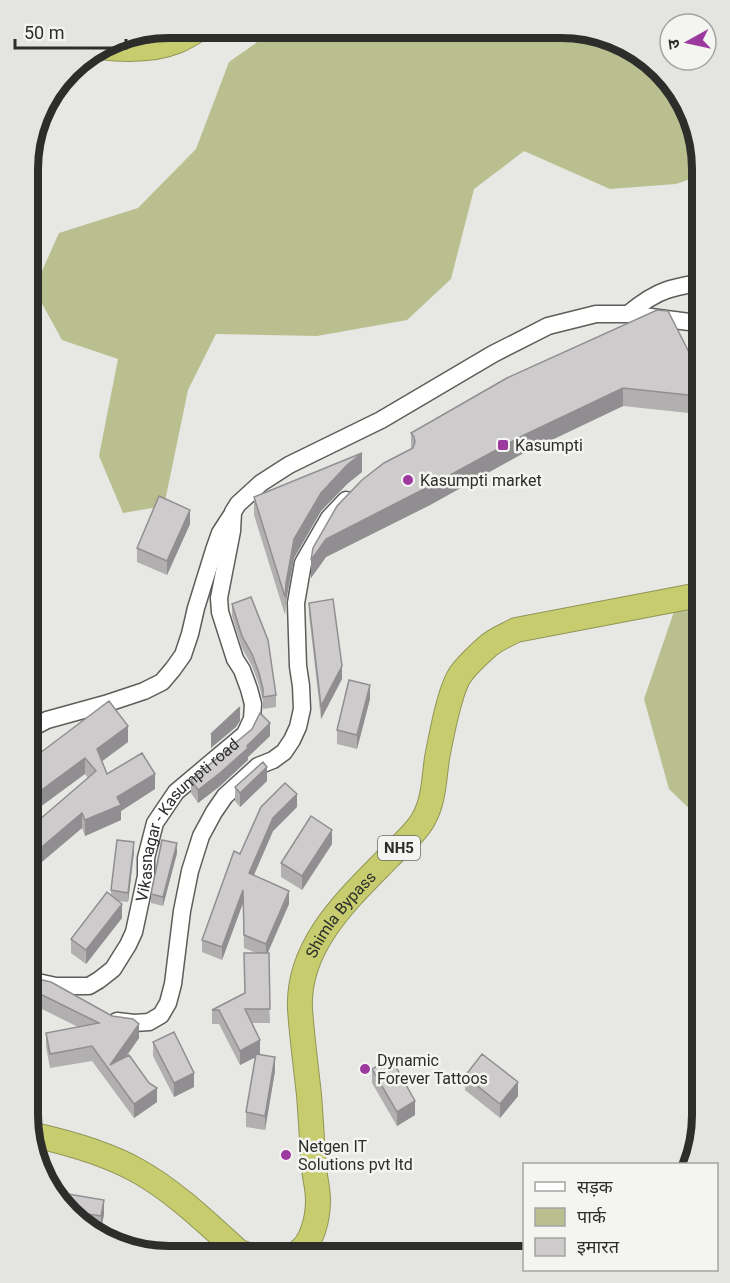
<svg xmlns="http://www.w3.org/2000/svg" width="730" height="1283" viewBox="0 0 730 1283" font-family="Roboto,'Noto Sans Devanagari',sans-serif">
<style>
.green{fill:#babf8f}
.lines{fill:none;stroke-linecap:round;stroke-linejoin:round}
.minor-casing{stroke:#5d5d5a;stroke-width:19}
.highway-casing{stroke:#919557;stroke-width:26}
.minor{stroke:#fff;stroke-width:16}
.highway{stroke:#c7cd6e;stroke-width:24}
.wall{fill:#b1afb0}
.shaded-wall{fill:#908e90}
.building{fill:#cecbcd;stroke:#908e90;stroke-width:1.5}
.poi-dot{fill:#9c399f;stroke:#f4f5f1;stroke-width:2}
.labels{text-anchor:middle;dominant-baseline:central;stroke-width:5;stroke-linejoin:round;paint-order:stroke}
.shield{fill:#f4f5f1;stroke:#696967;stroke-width:1.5}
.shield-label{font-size:15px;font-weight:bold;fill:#2d2d2c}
.poi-label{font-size:16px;fill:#2d2d2c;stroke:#f4f5f1;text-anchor:start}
.street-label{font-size:16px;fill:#2d2d2c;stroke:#f4f5f1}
.rim{fill:none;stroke:#2d2d2c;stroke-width:8}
</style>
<rect width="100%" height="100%" fill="#e7e7e4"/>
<!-- green -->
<path class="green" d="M277,28l312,2 36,17 8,15 10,-6 12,6 31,47 5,34 5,-1v35l-20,7 -66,5 -86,-38 -50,38 -23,90 -44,41 -90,16 -101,-2 -28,56 -24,116 -41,7 -24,-57 19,-97 -56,-19 -28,-51 25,-56 79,-25 58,-59 33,-87z
M699,593l1,226 -31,-30 -25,-90 34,-99z"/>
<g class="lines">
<defs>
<g id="minor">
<path d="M628,314c12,-10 24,-19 39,-24 9,-3 20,-5 30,-7"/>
<path d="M32,728l15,-8 58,-16 39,-13 18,-9 11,-13 10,-14 7,-21 6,-26 18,-58 6,-17 11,-17"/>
<path id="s1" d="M33,981l23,5h33l10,-6 14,-11 15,-24 6,-13 12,-56v-18l9,-35 21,-31 69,-58 7,-15 1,-15 -4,-15 -7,-19 -7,-11 -15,-47 -1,-14 13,-67 1,-19 5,-8 23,-21 28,-18 92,-45 112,-66 55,-28 48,-12h32l69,9"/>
<path d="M117,1021l17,2 15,-1 12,-7 7,-12 5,-19 9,-73 8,-40 11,-35 13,-24 11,-16 33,-30 15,-6 11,-8 8,-12 6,-13 4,-18 -1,-23 -3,-20 -2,-63 7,-40 26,-45 17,-18"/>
</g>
<g id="highway">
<path d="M100,47c25,3 53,4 77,-6 8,-3 17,-9 25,-14"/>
<path d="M34,1135c36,8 72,18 104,36 36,20 70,53 101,81l4,1"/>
<path id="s2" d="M297,1253c16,-10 21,-36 21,-53 0,-11 -3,-21 -4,-32 -2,-24 -3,-49 -5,-73 -3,-28 -7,-57 -9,-86 -3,-64 48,-110 89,-152 12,-12 26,-23 34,-37 11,-19 11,-41 14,-62 4,-20 12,-66 23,-83 7,-10 19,-21 28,-29 8,-7 19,-11 28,-16l183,-35"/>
</g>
</defs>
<!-- minor casing -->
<use href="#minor" class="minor-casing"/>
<!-- highway casing -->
<use href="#highway" class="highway-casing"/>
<!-- minor -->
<use href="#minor" class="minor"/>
<!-- highway -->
<use href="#highway" class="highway"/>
</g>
<!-- wall -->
<path class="wall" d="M697,365l1,49 -75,-8 -103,49 -90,50 -104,52 -15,21v-18l100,-111v-16z
M362,472l-15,12 -26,27 -27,47 -8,43 -1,14 -31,-100v-18z
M190,524l-23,51 -30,-13v-14z
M309,603l33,76 -21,40 -12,-104z
M232,604l44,91v12l-13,2v-8l-4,-16 -7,-19 -10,-18 -10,-32z
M370,699l-13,50 -20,-5v-14z
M270,736l-22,21v3l-28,26 -22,17 -7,-10v-13z
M128,742l-26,19 5,13 48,15 -34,22v9l-36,16 -3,-8 -45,38 -4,2 -1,-42 56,-48 -3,-4 -53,-15z
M267,781l-27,26 -5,-6v-14z
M297,807l-24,24 -19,44 35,29 -22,49 3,70h-18l8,32 15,16 -10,59 -19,-3v-15l9,-55 -15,8 -21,-41h-7v-14l32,-17 12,-40 -12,-5 -1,-45 -21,57 -20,-8v-12l38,-86z
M332,844l-30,46 -21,-13v-14z
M134,852l-6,50 -10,-1 4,17 -36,46 -15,-11v-14l40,-44v-5z
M177,853l-14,53 -12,-3v-9z
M33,978l106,60 -13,19 31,45 -23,16 -42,-57 -42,7 -4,-21v-14l32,-6 -44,-22z
M153,1042l41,45 -20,10 -21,-41z
M372,1069l43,46 -18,11 -25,-43z
M465,1076l53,20 -18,22 -35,-28z
M56,1192l48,22 -3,16 -8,-1 -18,-8z"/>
<!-- shaded-wall -->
<path class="shaded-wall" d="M623,388v18l-103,49 -90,50 -104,52 -15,21v-18l15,-21 194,-102z
M362,453v19l-15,12 -26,27 -27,47 -8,43 -1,14 1,-32 8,-44 27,-46 26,-28z
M190,510v14l-23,51v-14z
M342,666v13l-21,40v-13z
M370,685v14l-13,50v-14z
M240,707v14l-4,6 -25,21v-14z
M270,723v13l-22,21v3l-28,26 -22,17v-13l49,-44z
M128,726v16l-31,23v-16z
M85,758v16l-53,39v-16z
M267,767v14l-27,26v-14z
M155,774v15l-34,22v9l-36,16v-16l32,-23z
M297,794v13l-24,24 -24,55v-13l24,-55z
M82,813v15l-45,38 -4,2v-15z
M332,830v14l-30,46v-14z
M134,842v10l-6,50v-9z
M177,843v10l-14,53v-9z
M243,890v13l-21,57v-13z
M289,891v13l-23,53v-13z
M122,904v14l-36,46v-14z
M139,1024v14l-26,37 -3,-10z
M260,1040v15l-20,10v-14z
M275,1057v14l-10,59v-14z
M194,1073v14l-20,10v-14z
M518,1082v14l-18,22v-14z
M157,1088v14l-23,16v-14z
M415,1101v14l-18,11v-14z
M104,1200v14l-3,16v-14z"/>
<!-- building -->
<path class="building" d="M657,310l11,1 27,53 2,1v31l-74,-8 -103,49 -90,49 -104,53 -15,21 2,-12 24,-42 25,-26 22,-17 29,-15 2,-6 -1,-5 -3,-4 96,-55z
M362,453l-15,12 -26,28 -27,46 -8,44 -1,14 -31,-100z
M159,496l31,14 -23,51 -30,-13z
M251,597l17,43 8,55 -13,2v-8l-4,-16 -7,-19 -10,-18 -10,-32z
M333,599l9,67 -21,40 -12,-103z
M349,680l21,5 -13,50 -20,-5z
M109,701l19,25 -31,23 10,25 35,-21 13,21 -38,23 4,8 -36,15 -3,-7 -45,38 -4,2 -1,-27 64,-55 -11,-13 -53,39v-38z
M240,707l-4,6 -25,21z
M260,713l10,10 -23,23 1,2 -28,25 -22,17 -7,-10 61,-51z
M263,762l4,5 -27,26 -5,-6z
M285,783l12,11 -24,24 -24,55 40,18 -23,53 -22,-9 -1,-45 -21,57 -20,-7 32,-89 6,3 21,-47z
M311,816l21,14 -30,46 -21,-13z
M117,840l17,2 -6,51 -17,-3z
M162,840l15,3 -14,54 -12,-3z
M107,892l15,12 -36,46 -15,-11z
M244,953h25l1,56h-25l15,31 -20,11 -21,-41h-7l33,-17z
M33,978l18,4 61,34 21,3 6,5 -29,41 19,-10 20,28 8,5 -23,16 -42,-58 -42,8 -4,-21 53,-10 -65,-32z
M174,1032l20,41 -20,10 -21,-41z
M256,1054l19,3 -10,59 -19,-4z
M482,1054l36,28 -18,22 -35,-28z
M391,1058l24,43 -18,11 -25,-43z
M56,1192l48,8 -3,16 -32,-5z"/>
<!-- markers -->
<g class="poi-dot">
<rect x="497" y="439" width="12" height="12" rx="3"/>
<circle cx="408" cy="480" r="6"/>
<circle cx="365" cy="1069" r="6"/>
<circle cx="286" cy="1155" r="6"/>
</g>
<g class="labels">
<!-- shield labels -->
<rect class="shield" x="378" y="836" width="42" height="24" rx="4.5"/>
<g class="shield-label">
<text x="399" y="848">NH5</text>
</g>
<!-- poi labels -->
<g class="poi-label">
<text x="515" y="445">Kasumpti</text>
<text x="420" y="480">Kasumpti market</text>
<text x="377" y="1060">Dynamic<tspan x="377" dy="18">Forever Tattoos</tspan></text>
<text x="298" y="1146">Netgen IT<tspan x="298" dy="18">Solutions pvt ltd</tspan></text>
</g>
<!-- street labels -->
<g class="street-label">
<text stroke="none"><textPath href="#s1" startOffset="258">Vikasnagar - Kasumpti road</textPath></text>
<text stroke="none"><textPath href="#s2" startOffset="357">Shimla Bypass</textPath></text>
</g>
</g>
<!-- crop -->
<path d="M0 0H730V1283H0ZM169 38H561A131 131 0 0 1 692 169V1115A131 131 0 0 1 561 1246H169A131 131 0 0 1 38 1115V169A131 131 0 0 1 169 38Z" fill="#e4e5e1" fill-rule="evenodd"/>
<path class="rim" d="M169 38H561A131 131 0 0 1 692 169V1115A131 131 0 0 1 561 1246H169A131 131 0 0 1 38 1115V169A131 131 0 0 1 169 38Z"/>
<!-- legend -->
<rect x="523" y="1163" width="195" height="108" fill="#f4f5f1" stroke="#a4a5a2" stroke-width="1.5"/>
<rect x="535" y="1182" width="30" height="9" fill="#ffffff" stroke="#a4a5a2" stroke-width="1.5"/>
<text x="577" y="1193" font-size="18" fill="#2d2d2c">सड़क</text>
<rect x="535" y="1208" width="30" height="18" fill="#babf8f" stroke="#a4a5a2" stroke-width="1.5"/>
<text x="577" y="1223" font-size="18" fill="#2d2d2c">पार्क</text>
<rect x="535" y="1238" width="30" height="18" fill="#cecbcd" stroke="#a4a5a2" stroke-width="1.5"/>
<text x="577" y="1253" font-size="18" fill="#2d2d2c">इमारत</text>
<!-- north arrow -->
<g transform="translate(688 42) rotate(262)"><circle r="28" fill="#f4f5f1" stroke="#a4a5a2" stroke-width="1.5"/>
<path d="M0-4.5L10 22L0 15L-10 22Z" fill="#9c399f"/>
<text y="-9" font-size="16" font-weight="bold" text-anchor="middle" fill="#2d2d2c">उ</text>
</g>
<!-- scale -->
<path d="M15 39v9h111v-9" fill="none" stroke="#2d2d2c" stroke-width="3"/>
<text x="24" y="39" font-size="18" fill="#2d2d2c" stroke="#f4f5f1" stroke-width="4.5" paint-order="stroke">50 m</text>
</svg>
